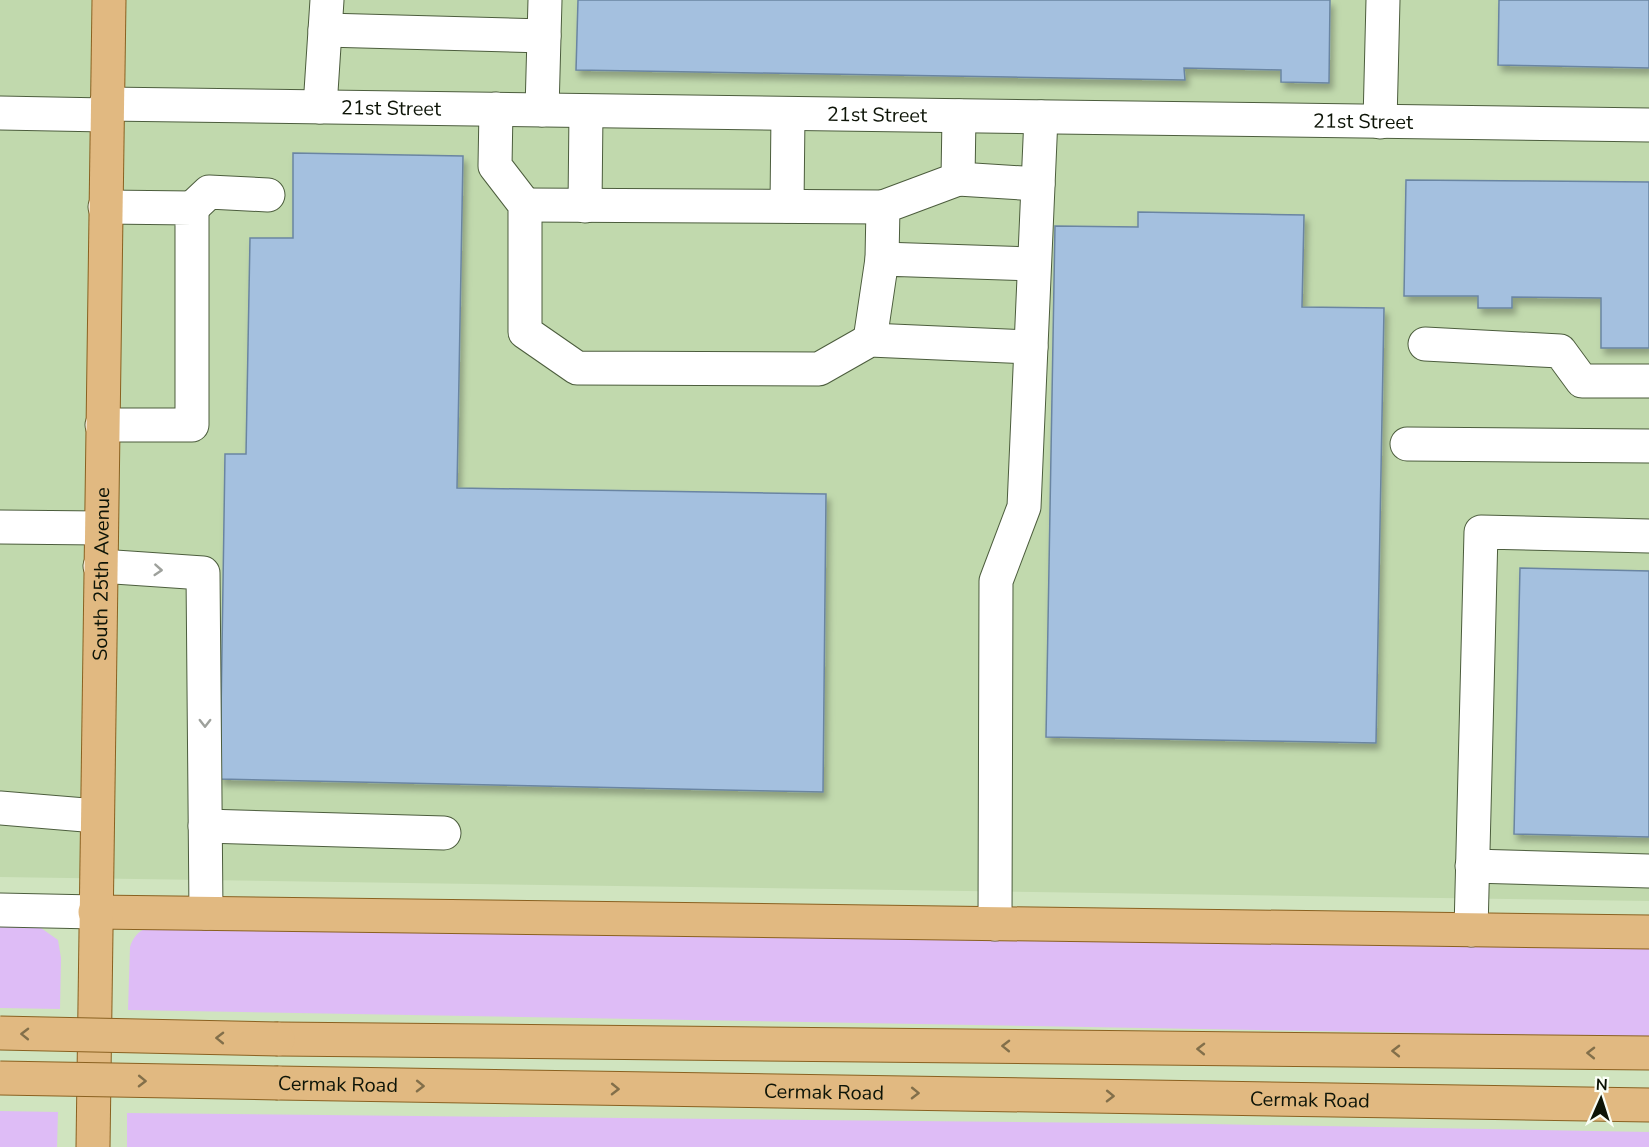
<svg xmlns="http://www.w3.org/2000/svg" width="1649" height="1147" viewBox="0 0 1649 1147" font-family="'Nunito Sans',sans-serif">
<style>
.built{fill:#c1d9ad}
.green{fill:#debcf6}
.building{fill:#a4c0df;stroke:#6a85a2;stroke-width:1.5;filter:url(#shadow)}
.lines{fill:none;stroke-linecap:round;stroke-linejoin:round}
.minor-casing{stroke:#4c5d3d;stroke-width:35}
.major-casing{stroke:#8a6120;stroke-width:35}
.minor{stroke:#fff;stroke-width:33}
.major{stroke:#e1b981;stroke-width:33}
.major-bridge-casing{stroke:#8a6120;stroke-width:35;stroke-linecap:butt}
.major-bridge{stroke:#e1b981;stroke-width:33}
.oneway{stroke:#9ea19c}
.oneway2{stroke:#826f4a}
.labels{text-anchor:middle;dominant-baseline:central;stroke-width:6;stroke-linejoin:round;paint-order:stroke}
.street-label{font-size:20px;fill:#0d1407;stroke:#fbfff7}
</style>
<defs>
<filter id="shadow"><feDropShadow dx="3.5" dy="6" stdDeviation="3" flood-color="#0004"/></filter>
</defs>
<rect width="100%" height="100%" fill="#d0e4bf"/>
<!-- built -->
<path class="built" d="M0,0h1649v901l-1649,-24z"/>
<!-- green -->
<path class="green" d="M0,925l41,3 17,12 3,18 -1,51 -60,-1z
M159,926l1490,23v88l-1521,-27 2,-63c5,-15 14,-20 29,-21z
M0,1111l58,1 -1,35h-57z
M127,1113l1083,11 439,8v15h-1522z"/>
<!-- building -->
<path class="building" d="M578,0h752l-1,83 -48,-1v-12l-97,-2 1,12 -609,-10z
M1499,0h150v68l-151,-3z
M293,153l170,3 -6,332 369,6 -3,298 -603,-13 5,-325h21l4,-216h43z
M1406,180l243,2v166h-48v-50l-89,-1v11h-34v-12h-74z
M1138,212l166,3 -2,92 82,1 -8,435 -330,-6 9,-511 83,1z
M1520,568l129,3v266l-135,-3z"/>
<g class="lines">
<defs>
<g id="minor">
<path d="M325,30l219,6"/>
<path id="s1" d="M106,104l1543,21"/>
<path d="M320,107l7,-107"/>
<path d="M496,109l-1,57 30,39v127l52,36 242,1 51,-29 161,7"/>
<path d="M542,110l3,-110"/>
<path d="M0,113l106,2"/>
<path d="M1380,122l3,-122"/>
<path d="M958,179l80,5"/>
<path d="M525,205l358,2"/>
<path d="M585,206l1,-95"/>
<path d="M787,206l1,-92"/>
<path d="M192,208l17,-16 59,3"/>
<path d="M882,259l1,-52 75,-28 1,-63"/>
<path d="M870,340l12,-81 152,5"/>
<path d="M1425,344l135,7 22,30h67"/>
<path d="M102,425h90v-217l-87,-1"/>
<path d="M1407,444l242,2"/>
<path d="M0,527l100,1"/>
<path d="M100,566l103,7 3,340"/>
<path d="M0,808l97,8"/>
<path d="M205,826l239,7"/>
<path d="M1472,866l177,5"/>
<path d="M0,910l95,2"/>
<path d="M995,924l1,-343 28,-74 17,-390"/>
<path d="M1471,930l10,-398 168,4"/>
</g>
<g id="major">
<path d="M95,912l1554,20"/>
<path d="M278,1039l1371,14"/>
<path id="s2" d="M278,1083l1371,22"/>
<path id="s3" d="M93,1147l16,-1147"/>
</g>
</defs>
<!-- minor casing -->
<use href="#minor" class="minor-casing"/>
<!-- major casing -->
<use href="#major" class="major-casing"/>
<!-- minor -->
<use href="#minor" class="minor"/>
<!-- major -->
<use href="#major" class="major"/>
<defs>
<path id="major-bridge" d="M0,1033l278,6
M0,1078l278,5"/>
</defs>
<!-- major-bridge casing -->
<use href="#major-bridge" class="major-bridge-casing"/>
<!-- major-bridge -->
<use href="#major-bridge" class="major-bridge"/>
</g>
<!-- one-way arrows -->
<defs><path id="oneway-chevron" d="M-2-3.5L2.5 0L-2 3.5" fill="none" stroke-width="1.6" stroke-linecap="round" stroke-linejoin="round" transform="scale(1.5)"/></defs>
<g class="oneway">
<use href="#oneway-chevron" transform="translate(158 570) rotate(4)"/>
<use href="#oneway-chevron" transform="translate(205 723) rotate(90)"/>
</g>
<g class="oneway2">
<use href="#oneway-chevron" transform="translate(25 1034) rotate(-179)"/>
<use href="#oneway-chevron" transform="translate(220 1038) rotate(-179)"/>
<use href="#oneway-chevron" transform="translate(1006 1046) rotate(-179)"/>
<use href="#oneway-chevron" transform="translate(1201 1049) rotate(-179)"/>
<use href="#oneway-chevron" transform="translate(1396 1051) rotate(-179)"/>
<use href="#oneway-chevron" transform="translate(1591 1053) rotate(-179)"/>
<use href="#oneway-chevron" transform="translate(142 1081) rotate(1)"/>
<use href="#oneway-chevron" transform="translate(420 1086) rotate(1)"/>
<use href="#oneway-chevron" transform="translate(615 1089) rotate(1)"/>
<use href="#oneway-chevron" transform="translate(915 1093) rotate(1)"/>
<use href="#oneway-chevron" transform="translate(1110 1096) rotate(1)"/>
</g>
<g class="labels">
<!-- street labels -->
<g class="street-label">
<text stroke="none"><textPath href="#s1" startOffset="285">21st Street</textPath></text>
<text stroke="none"><textPath href="#s1" startOffset="771">21st Street</textPath></text>
<text stroke="none"><textPath href="#s1" startOffset="1257">21st Street</textPath></text>
<text stroke="none"><textPath href="#s3" startOffset="573">South 25th Avenue</textPath></text>
<text stroke="none"><textPath href="#s2" startOffset="60">Cermak Road</textPath></text>
<text stroke="none"><textPath href="#s2" startOffset="546">Cermak Road</textPath></text>
<text stroke="none"><textPath href="#s2" startOffset="1032">Cermak Road</textPath></text>
</g>
</g>
<!-- north arrow -->
<g transform="translate(1601 1099) rotate(3)" stroke="#fbfff7" stroke-width="4.5" paint-order="stroke">
<path d="M0-4.5L10 22L0 15L-10 22Z" fill="#0d1407"/>
<text y="-9" font-size="16" font-weight="bold" text-anchor="middle" fill="#0d1407">N</text>
</g>
</svg>
